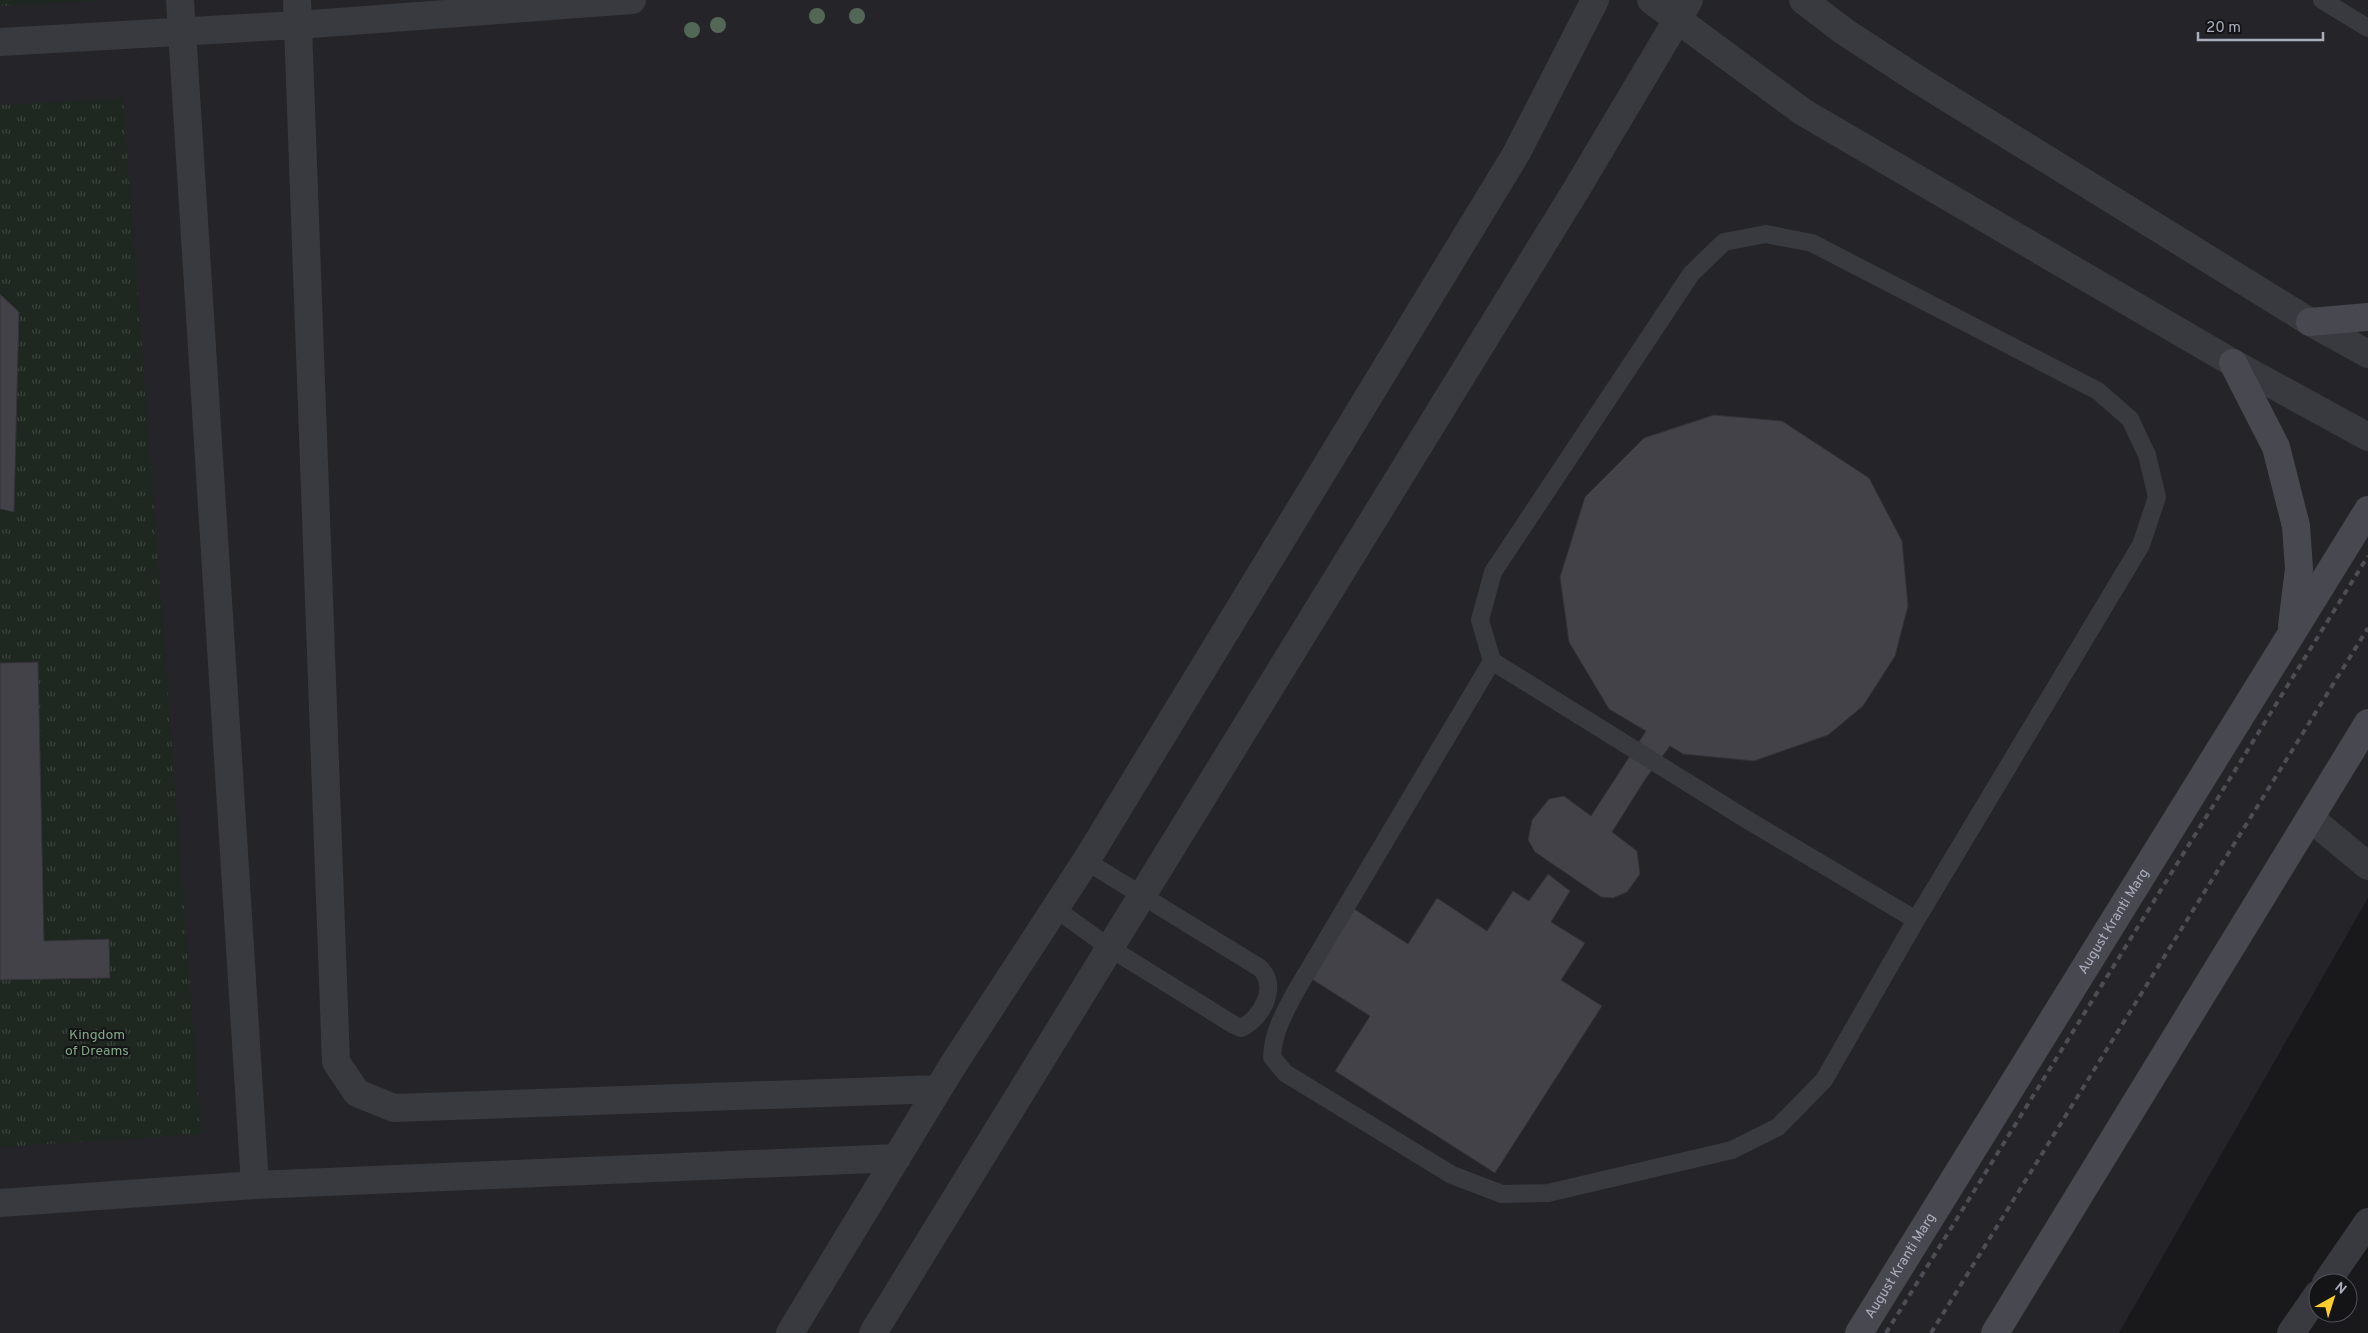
<svg xmlns="http://www.w3.org/2000/svg" width="2368" height="1333" viewBox="0 0 2368 1333" font-family="Overpass,sans-serif">
<style>
.built{fill:#252428}
.park{fill:url(#park-tufts)}
.building{fill:#434248;stroke:#333237}
.lines{fill:none;stroke-linecap:round;stroke-linejoin:round}
.service{stroke:#393a40;stroke-width:18}
.minor{stroke:#393a40;stroke-width:28}
.tertiary{stroke:#393a40;stroke-width:28}
.secondary{stroke:#474850;stroke-width:28}
.rail{stroke:#4c4d55;stroke-width:4;stroke-dasharray:6 5;stroke-linecap:butt}
.tree{fill:#526756}
.labels{text-anchor:middle;dominant-baseline:central;stroke-width:4;stroke-linejoin:round;paint-order:stroke}
.street-label{font-size:14px;fill:#aaadbc;stroke:#141316}
.park-label{font-size:14px;fill:#80a886;stroke:#141316}
</style>
<defs>
<pattern id="park-tufts" width="24" height="20" patternUnits="userSpaceOnUse" patternTransform="scale(1.25)"><rect width="24" height="20" fill="#1e2720"/><path d="M3 7l-1-3M5 7V3M7 7l1-3M15 17l-1-3M17 17v-4M19 17l1-3" fill="none" stroke="#3c443e"/></pattern>
</defs>
<rect width="100%" height="100%" fill="#19181b"/>
<!-- built -->
<path class="built" d="M0,0h2368v898l-249,435h-2119z"/>
<!-- park -->
<path class="park" d="M0,0h107l-107,6z
M123,99l78,1035 -201,13v-1042z"/>
<!-- building -->
<path class="building" d="M0,294l19,18 -5,200 -14,-3z
M1714,415l68,6 87,57 33,63 6,65 -13,50 -32,50 -35,29 -74,26 -71,-7 -13,-8 -24,32 -34,54 25,19 3,23 -13,18 -14,6 -12,-1 -66,-45 -7,-12 4,-20 17,-21 15,-3 27,20 55,-85 -37,-22 -40,-67 -9,-65 25,-80 59,-59z
M38,662l6,279 65,-2 1,39 -110,2v-317z
M1548,874l22,17 -19,31 34,21 -24,37 41,26 -107,167 -160,-102 35,-55 -63,-40 44,-69 57,37 29,-46 50,33 26,-40 16,10z"/>
<g class="lines">
<!-- service -->
<path class="service" d="M2322,0l46,28
M1766,234l46,9 286,148 32,28 17,36 10,42 -16,48 -225,375 -92,160 -46,47 -46,23 -184,43 -46,1 -50,-19 -167,-102 -13,-16c1,-25 12,-44 24,-66l196,-330 -12,-41 13,-48 198,-298 33,-32z
M1492,661l254,158 170,101
M1056,909l54,39 124,77 7,3c21,-10 38,-41 19,-60l-174,-107"/>
<!-- minor -->
<path class="minor" d="M2310,818l58,48
M2326,1283l42,-61
M2291,1333l27,-39"/>
<!-- tertiary -->
<path class="tertiary" d="M180,0l75,1185
M297,0l39,1062 21,31 37,15 544,-19
M1651,0l152,112 430,251 135,74
M1803,0l42,32 72,47 393,243 58,32
M0,42l298,-17 334,-25
M0,1203l255,-18 642,-27
M790,1333l163,-268 133,-204 430,-707 79,-154
M873,1333l703,-1143 113,-190"/>
<!-- secondary -->
<g class="secondary">
<path d="M2310,322l58,-5"/>
<path d="M2233,363l43,84 20,79 3,43 -7,57"/>
<path id="s1" d="M1859,1333l509,-823"/>
<path d="M1995,1333l373,-610"/>
</g>
<!-- rail -->
<path class="rail" d="M1886,1333l482,-777
M1931,1333l437,-705"/>
</g>
<!-- trees -->
<g class="tree">
<circle cx="817" cy="16" r="8"/>
<circle cx="857" cy="16" r="8"/>
<circle cx="718" cy="25" r="8"/>
<circle cx="692" cy="30" r="8"/>
</g>
<g class="labels">
<!-- street labels -->
<g class="street-label">
<text stroke="none"><textPath href="#s1" startOffset="484">August Kranti Marg</textPath></text>
<text stroke="none"><textPath href="#s1" startOffset="79">August Kranti Marg</textPath></text>
</g>
<!-- park labels -->
<g class="park-label">
<text x="97" y="1035">Kingdom<tspan x="97" dy="16">of Dreams</tspan></text>
</g>
</g>
<!-- north arrow -->
<g transform="translate(2333 1298) rotate(39)"><circle r="24" fill="#141316" stroke="#505158"/>
<path d="M0-4L9 19L0 12L-9 19Z" fill="#ffce2c"/>
<text y="-8" font-size="14" font-weight="bold" text-anchor="middle" fill="#aaadbc">N</text>
</g>
<!-- scale -->
<path d="M2198 32v8h125v-8" fill="none" stroke="#aaadbc" stroke-width="2.5"/>
<text x="2206" y="32" font-size="15" fill="#aaadbc" stroke="#141316" stroke-width="4" paint-order="stroke">20 m</text>
</svg>
